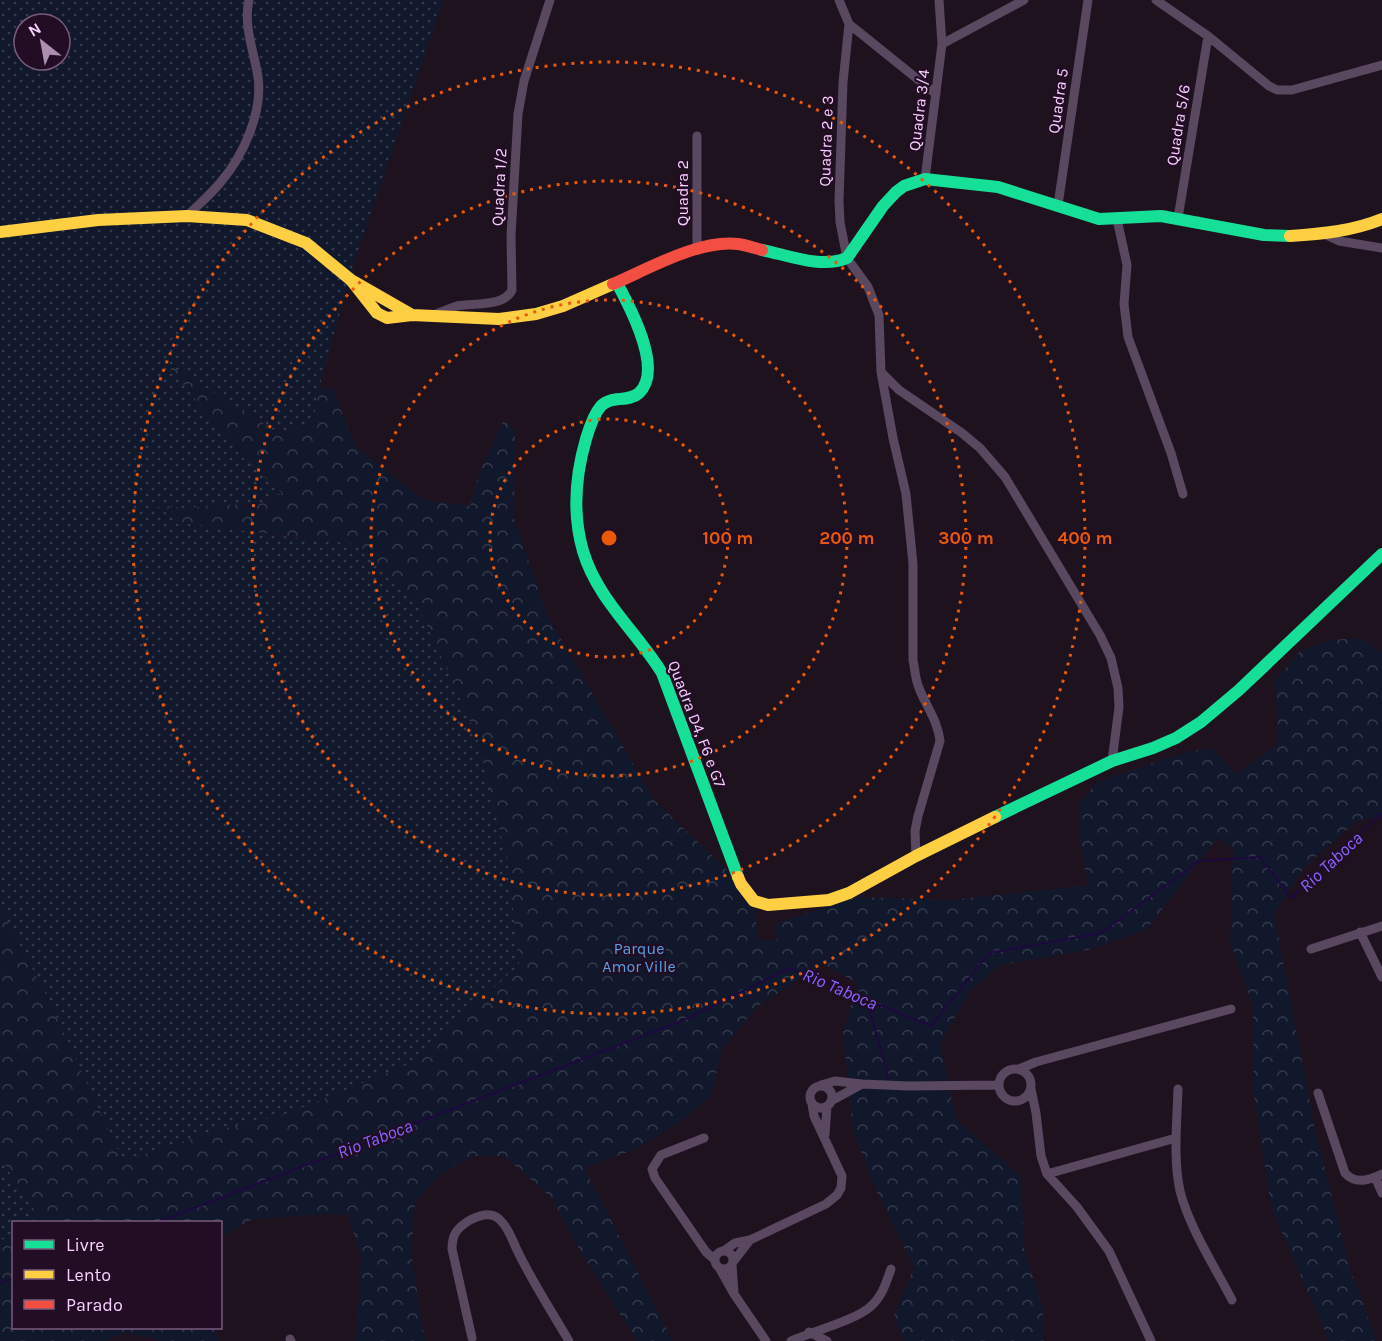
<svg xmlns="http://www.w3.org/2000/svg" width="1382" height="1341" viewBox="0 0 1382 1341" font-family="Karla,sans-serif">
<style>
.grass{fill:url(#grass-dots);fill-rule:evenodd}
.forest{fill:url(#forest-crowns)}
.lines{fill:none;stroke-linecap:round;stroke-linejoin:round}
.stream{stroke:#1d0840;stroke-width:2}
.street{stroke:#5a4760;stroke-width:9}
.fast{stroke:#16e098;stroke-width:12}
.slow{stroke:#ffcf43;stroke-width:12}
.jam{stroke:#f24e42;stroke-width:12}
.ring{fill:none;stroke:#e8590c;stroke-width:3;stroke-dasharray:3 6}
.labels{text-anchor:middle;dominant-baseline:central;stroke-width:4.5;stroke-linejoin:round;paint-order:stroke}
.street-label{font-size:16px;fill:#f8d0ff;stroke:#220d24}
.park-label{font-size:16px;fill:#57a0e4;stroke:#220d24}
.water-label{font-size:18px;font-style:italic;fill:#8466ff;stroke:#220d24}
.centre{fill:#e8590c;stroke:#220d24;stroke-width:3}
.ring-label{font-size:18px;text-anchor:middle;font-weight:bold;fill:#e8590c;stroke:#220d24;stroke-width:4.5;stroke-linejoin:round;paint-order:stroke}
</style>
<defs>
<pattern id="grass-dots" width="8" height="8" patternUnits="userSpaceOnUse" patternTransform="scale(1.5)"><rect width="8" height="8" fill="#12182c"/><path d="M2 2h.1M6 6h.1" fill="none" stroke="#35394c" stroke-width="1.8" stroke-linecap="round"/></pattern>
<pattern id="forest-crowns" width="20" height="18" patternUnits="userSpaceOnUse" patternTransform="scale(1.5)"><rect width="20" height="18" fill="#12182c"/><path d="M2 6a3 3 0 1 1 6 0M12 15a3 3 0 1 1 6 0" fill="none" stroke="#35394c"/></pattern>
</defs>
<rect width="100%" height="100%" fill="#1e121f"/>
<!-- grass -->
<path class="grass" d="M0,0h443l-92,273 -32,115 -6,36 -36,8 -109,-67 73,91 41,37 -16,10 -83,5 -26,-2 116,29 83,9 62,61 59,132 31,126 12,102 -113,100 -120,49 -68,16 -96,31 -76,-164 -47,-90zM24,24h36v36h-36z
M0,1158l42,64h-28l-1,16 -13,2z"/>
<!-- forest -->
<path class="forest" d="M166,363l111,69 36,-8 6,-36h13l24,59 68,53 46,6 8,-30 26,-56 11,11 -1,88 33,96 107,185 76,73 25,38 3,29h19l-1,-17 81,-26 94,3 137,-15 -9,-50 1,-32 17,-21 89,-30 26,-4 24,26 41,-29 1,-31 -4,-32 26,-31 30,-11 31,-2 21,15v163l-25,5 -53,46 -30,47 41,216 35,139 27,72h-48l-58,-134 -17,-113 -1,-88 -23,-64 3,-93 -16,-11 -71,92 -58,20 -88,15 -31,27 -29,52 16,76 65,56 3,73 19,59 1,33h-141l-9,-25 20,-48 -38,-78 -23,-60 -10,-98 15,-49 -35,-19 -65,42 -36,43 -11,47 -31,26 -44,27 -52,19 89,173h-36l-55,-87 -31,-57 -47,-41h-32l-31,18 -26,28 -4,52 14,87h-69l5,-84 -13,-42 -19,-1 -76,5 -32,18 -1,-15h-178l-42,-64v-251l47,90 76,164 96,-31 68,-16 120,-49 112,-100 -11,-102 -31,-126 -59,-132 -62,-61 -177,-21 -23,-18 27,3 83,-5 16,-10 -41,-37z
M13,1238l1,90h200l5,13h-63l-3,-3 -31,-5 -17,8h-105v-101z"/>
<g class="lines">
<!-- stream -->
<path class="stream" d="M867,1001l22,78
M158,1222l521,-200 111,-54 141,58 58,-73 112,-20 98,-72 61,-4 31,41 91,-85
M0,1283l14,-5"/>
<!-- street -->
<path class="street" d="M839,0l10,24 -6,58 -4,119 1,21 7,36 21,29 11,28 2,57 18,18 63,43 18,15 25,29 95,158 11,23 7,30 1,19 -7,54
M1156,0l52,36 61,50 8,4h15l90,-25
M849,24l87,70
M942,44l82,-44
M925,179l17,-135 -3,-44
M1058,205l30,-205
M187,216c11,-11 23,-21 33,-33 23,-27 43,-70 38,-106 -4,-26 -15,-51 -9,-77
M1178,218l30,-182
M1117,219l10,46 -3,39 4,33 43,116 12,41
M1324,234l15,7 43,7
M697,250v-114
M434,315c7,-3 15,-7 23,-9 16,-3 47,1 55,-16l-1,-54 7,-122 6,-33 26,-81
M881,372l12,66 13,56 7,70v96c2,9 2,19 6,28 7,18 19,33 21,53l-22,75 -3,15 1,25
M1360,932l22,45
M1311,949l71,-23
M1019,1069l17,-7 195,-53
M999 1085a16 16 0 1 1 32 0a16 16 0 1 1-32 0Z
M821,1085l14,-4 27,3 46,2 91,-1
M810 1097a11 11 0 1 1 22 0a11 11 0 1 1-22 0Z
M1031,1089l5,24 5,43 6,18 30,33 32,44 42,90
M1178,1089c-1,33 -5,69 2,102 9,36 35,76 52,109
M1318,1093l27,80c11,12 24,7 37,1
M831,1101l31,-17
M825,1135l2,-29
M704,1138l-43,17 -9,14 3,9 51,74 8,7
M1047,1174l129,-36
M1375,1177l7,16
M725,1250l10,-7 15,-3 76,-36 11,-9 4,-7 1,-12 -28,-60 -2,-12
M715 1260a9 9 0 1 1 18 0a9 9 0 1 1-18 0Z
M733,1262l17,-22
M732,1265l2,27
M720,1269l14,25 32,47
M809,1332l18,9
M472,1338l-20,-89c0,-15 5,-21 18,-29 10,-5 22,-9 30,0 9,8 13,22 18,32 15,31 34,60 51,89
M290,1339l1,2
M791,1341c20,-9 65,-21 79,-34 12,-10 16,-24 21,-38"/>
<!-- fast -->
<path class="fast" d="M762,250c25,5 60,19 85,8l36,-52 13,-14 8,-6 21,-7 73,8 101,32 62,-3 103,19 26,1
M617,283c13,24 47,87 22,110 -11,10 -28,2 -38,13 -8,9 -12,23 -15,33 -11,38 -14,74 -3,112 14,48 54,81 79,122l76,204
M995,817l117,-56 41,-13 23,-10 25,-16 38,-32 143,-136"/>
<!-- slow -->
<path class="slow" d="M0,232l98,-12 89,-4 60,4 59,23 45,37 61,35
M1290,236c31,-2 63,-5 92,-17
M351,280l26,33 10,5 25,-3 87,4 37,-5 27,-8 50,-22
M738,877l3,7 13,17 14,4 61,-5 20,-7 67,-37 79,-39"/>
<!-- jam -->
<path class="jam" d="M613,284c35,-15 87,-45 125,-40 8,1 16,4 24,6"/>
</g>
<!-- distance rings -->
<g class="ring">
<circle cx="609" cy="538" r="119"/>
<circle cx="609" cy="538" r="238"/>
<circle cx="609" cy="538" r="357"/>
<circle cx="609" cy="538" r="476"/>
</g>
<g class="labels">
<!-- street labels -->
<g class="street-label">
<text transform="translate(1058 101) rotate(-82)">Quadra 5</text>
<text transform="translate(919 110) rotate(-83)">Quadra 3/4</text>
<text transform="translate(1178 125) rotate(-81)">Quadra 5/6</text>
<text transform="translate(826 141) rotate(-88)">Quadra 2 e 3</text>
<text transform="translate(499 187) rotate(-87)">Quadra 1/2</text>
<text transform="translate(682 193) rotate(-90)">Quadra 2</text>
<text transform="translate(697 724) rotate(69)">Quadra D4, F6 e G7</text>
</g>
<!-- park labels -->
<g class="park-label">
<text x="639" y="948">Parque<tspan x="639" dy="18">Amor Ville</tspan></text>
</g>
<!-- water labels -->
<g class="water-label">
<text transform="translate(1331 862) rotate(-43)">Rio Taboca</text>
<text transform="translate(840 989) rotate(23)">Rio Taboca</text>
<text transform="translate(375 1139) rotate(-21)">Rio Taboca</text>
</g>
</g>
<circle cx="609" cy="538" r="9" class="centre"/>
<g class="ring-label">
<text x="728" y="544">100 m</text>
<text x="847" y="544">200 m</text>
<text x="966" y="544">300 m</text>
<text x="1085" y="544">400 m</text>
</g>
<!-- legend -->
<rect x="12" y="1221" width="210" height="108" fill="#220d24" stroke="#785b7c" stroke-width="1.5"/>
<rect x="24" y="1240" width="30" height="9" fill="#16e098" stroke="#785b7c" stroke-width="1.5"/>
<text x="66" y="1251" font-size="18" fill="#f8d0ff">Livre</text>
<rect x="24" y="1270" width="30" height="9" fill="#ffcf43" stroke="#785b7c" stroke-width="1.5"/>
<text x="66" y="1281" font-size="18" fill="#f8d0ff">Lento</text>
<rect x="24" y="1300" width="30" height="9" fill="#f24e42" stroke="#785b7c" stroke-width="1.5"/>
<text x="66" y="1311" font-size="18" fill="#f8d0ff">Parado</text>
<!-- north arrow -->
<g transform="translate(42 42) rotate(329)"><circle r="28" fill="#220d24" stroke="#785b7c" stroke-width="1.5"/>
<path d="M0-4.5L10 22L0 15L-10 22Z" fill="#ac8eb1"/>
<text y="-9" font-size="16" font-weight="bold" text-anchor="middle" fill="#f8d0ff">N</text>
</g>
</svg>
